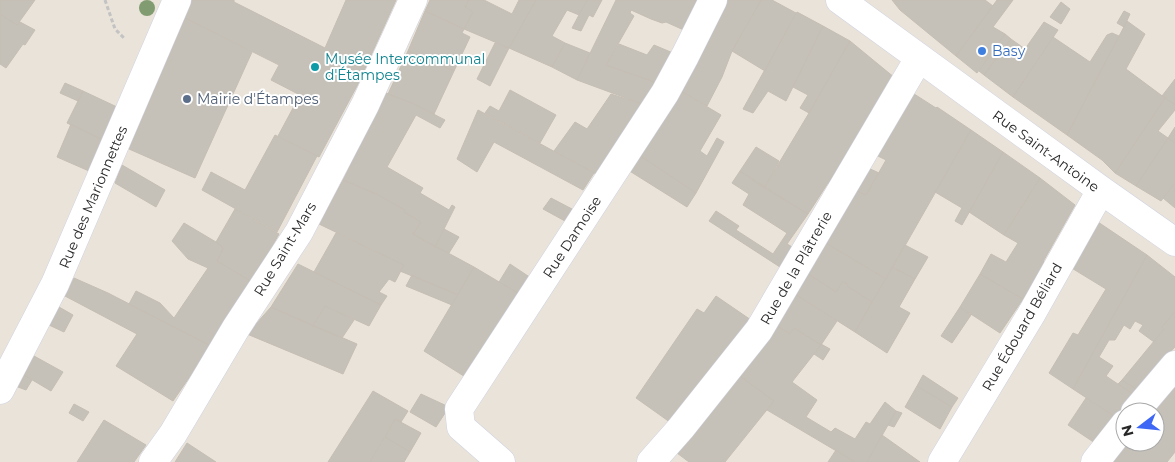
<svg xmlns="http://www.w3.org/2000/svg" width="1175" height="462" viewBox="0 0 1175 462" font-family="Montserrat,sans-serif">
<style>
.building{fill:#c5c1b9;stroke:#c5beb4}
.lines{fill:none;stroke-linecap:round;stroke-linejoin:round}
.street-casing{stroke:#cfd3e1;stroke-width:29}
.path{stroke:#c3c3c3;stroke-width:3;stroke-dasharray:4 2.5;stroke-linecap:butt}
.street{stroke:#fff;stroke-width:28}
.tree{fill:#829c71}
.shop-dot{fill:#3f7fe0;stroke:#fff;stroke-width:2}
.culture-dot{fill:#0f9aa8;stroke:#fff;stroke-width:2}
.service-dot{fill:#5c6f8a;stroke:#fff;stroke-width:2}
.labels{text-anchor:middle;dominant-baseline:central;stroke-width:4;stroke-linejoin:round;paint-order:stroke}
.shop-label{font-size:14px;fill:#366cbe;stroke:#fff;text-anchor:start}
.culture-label{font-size:14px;fill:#0d838f;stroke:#fff;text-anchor:start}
.service-label{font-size:14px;fill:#4e5e75;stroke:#fff;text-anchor:start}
.street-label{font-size:14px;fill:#282828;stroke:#fff}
</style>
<rect width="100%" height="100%" fill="#eae3da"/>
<!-- building -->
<path class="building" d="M0,0h35l-18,25 -17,-11z
M192,0h42v2l91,46 21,-48h50l-38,84 -39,73 -41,-21 22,-41 -29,-15 8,-15 -94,-47z
M430,0h39l-4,7 8,5 -9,17 -39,-18z
M469,0h15l28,14 7,-14h17l-27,48 -45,-19 9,-17 -8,-5z
M536,0h51l-8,15 -12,-5 -15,26 13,7 -13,24 -43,-19z
M587,0h15l-9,17 -4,-2 -8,16 -9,-3z
M616,0h87l-17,31 -20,-9 -4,1 -11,-4 -20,-9 -1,3 4,3 -28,49 51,18 -12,22 -68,-25z
M722,0h39l-29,51 -10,26 -15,29 -28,-16z
M761,0h11l24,13 -31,58 -33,-20z
M892,0h93l8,6 -37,50 -56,-46z
M997,0h16l-20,27 12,7 -28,39 -21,-17z
M1061,2l9,7 -9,15 -11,-7z
M425,11l39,18 -2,4 8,4 -16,34 -46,-20z
M1124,11l6,3 -6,13 -7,-4z
M797,12l26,14 -37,75 -18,-10 -15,22 -10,-4z
M0,14l17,11 3,-3 15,8 -10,15 -2,-1 -17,24 -6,-4z
M185,18l67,34 -57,126 -66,-29z
M1127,21l18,13 -19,35 39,29 -50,75 -13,-13 -35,-25z
M1044,22l14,8 -45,67 -29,-22 27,-36 14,10z
M823,26l27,15 -41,72 -9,-5 8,-13 -15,-8z
M1112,33l7,3 -52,99 -54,-38 40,-60 37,25 17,-27z
M1005,34l6,5 -27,36 -5,-4z
M850,41l45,37 -63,107 -4,-2 -20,31 -44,-26 45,-75z
M495,43l14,5 -19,38 -13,-7z
M565,43l25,10 -13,27 -25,-13z
M619,44l28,11 7,-10 19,8 -16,30 -51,-18z
M408,51l46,20 -20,43 -20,-10 -26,-10z
M1175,79v26l-13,-9z
M65,83l18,8 -5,10 -18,-8z
M510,90l46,25 -16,28 -55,-30 5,-7 9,5z
M679,90l42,25 -21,36 7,5 10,-18 7,4 -28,51 -57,-38z
M83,91l34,16 -14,33 -36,-17z
M911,92l25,16 1,-1 34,23 -85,149 -60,-36 31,-52 9,4 20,-35 -12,-6z
M386,93l28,11 31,16 -5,8 -24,-13 -29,52 36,21 -3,5 29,17 3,-5 3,2 -20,40 -22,-13 8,-12 -17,-10 1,-2 -29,-16 -33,-14z
M611,94l34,11 -47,70 -44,-24 21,-29 12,7z
M1165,98l10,7v5l-17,21 10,7 -32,48 -21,-13z
M478,110l116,63 -11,17 -89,-48 -17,30 -20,-13z
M71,124l32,16 -14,31 -32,-14z
M1175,127v16l-7,-5z
M971,130l32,22 -41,73 -7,-4 7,-13 -27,-16z
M275,135l42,21 -40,76 -75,-42 9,-18 34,18z
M1168,138l7,5v40l-14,18 -25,-15z
M756,147l23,14 -15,27 -24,-17z
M1003,152l37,26 -36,57 -35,-23z
M639,155l57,38 -9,14 -59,-37z
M122,165l43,25 -9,17 -41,-24z
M866,167l13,6 -13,22 -13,-6z
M740,171l68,43 -21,30 9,5 -13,20 -74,-48 7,-10 23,15 -3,4 37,24 14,-21 -44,-28 6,-11 -17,-11z
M1040,178l35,27 -31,55 -2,10 -19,29 -43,-25 11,-20 15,8 12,-19 -14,-8z
M343,180l33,14 29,16 -1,2 17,10 -8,12 61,33 -16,28 -58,-24 4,-6 -85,-41z
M1175,183v25l-12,-10z
M551,198l21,11 -7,12 -22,-12z
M235,209l44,25 -27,48 -35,-21 6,-13 -7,-6z
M1095,220l52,35 -74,134 -24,-16 24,-40 5,2 28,-46 -36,-22z
M184,223l37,22 2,3v2l-6,11 35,21 -41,64 -82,-42 7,-13 24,12 14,15 34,-50 -20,-9 -16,-18z
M444,229l15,8 -10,16 -14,-6z
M336,233l68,32 -9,17 -6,-3 -10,13 8,4 -6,9 -67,-33z
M826,243l60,36 -14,23 -25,-16 1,-1 -5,-4 -7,11 -29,-19z
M905,245l23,12 -13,22 -23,-12z
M1147,255l28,22v34l-13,16 2,2 -10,13 -15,-11 4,-6 -8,-4 -5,8 -6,-4 -9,15h-6l-10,17 14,9 -7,10 31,21 -20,21 -44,-29z
M298,264l83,41 -12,21 -44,-20 -12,20 -42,-19z
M510,264l21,14 -10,17 -22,-13z
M474,267l47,28 -54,83 -43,-27z
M892,267l23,12 -16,28 11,6 -23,40 -32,-21z
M807,273l29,19 7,-11 5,4 -1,1 25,16 -17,30 -60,-38z
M980,274l43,25 -23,34 -40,-26z
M412,275l46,20 -6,10 -46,-19z
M74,278l34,15 103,53 -38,55 -57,-35 21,-32 -72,-38z
M795,294l42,27 -16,24 -27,-17 -4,6 -14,-9z
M716,296l35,24 -77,105 -38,-27 61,-89 7,4z
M325,306l29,14 -12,18 -29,-12z
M59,307l14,8 -9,17 -15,-7z
M271,307l86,37 -14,30 -96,-40z
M960,307l11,8 -19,28 -11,-7z
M1175,311v36l-39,42 -14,-9 42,-51 -2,-2z
M776,325l14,9 4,-6 27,17 -29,37 25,18 -11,17 25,15 4,-4 20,11 11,-17 4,2 15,-22 11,9 -29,51h-12l-88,-52 7,-9 -37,-27z
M821,344l9,5 -7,11 -9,-6z
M34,356l29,16 -12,19 -27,-16z
M737,374l37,27 -49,61h-36l-16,-12z
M24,375l8,5 -6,10 -8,-3z
M923,375l35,23 -6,9 -35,-21z
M1122,380l14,9 -4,4 -14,-9z
M1175,381v71l-8,10h-60l18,-20h30v-30h-7z
M917,386l35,21 -12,22 -35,-22z
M373,391l35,20 -7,11 -6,-3 -25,43h-42z
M421,394l28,13 -13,20 -26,-15z
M1086,398l31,20 -22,25 -27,-18z
M74,404l15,8 -6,9 -14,-8z
M896,411l6,2 -8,14 -6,-2z
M395,419l26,14 -11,19 -25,-15z
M104,420l42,25 -12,17h-57z
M882,435l38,27h-53z
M385,437l25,15 -6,10h-34z
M187,443l29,19h-41z
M836,450l19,12h-27z"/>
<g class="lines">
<defs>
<path id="street" d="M840,0l261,190 74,52
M0,390l55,-106 122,-284
M1135,412l40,-47
M153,462l20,-28 63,-106 63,-96 66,-127 48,-105
M501,462l-40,-35 -2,-18 206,-316 20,-37 28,-56
M651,462l30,-34 78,-98 160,-272
M942,462l90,-149 69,-123
M1095,462l30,-38"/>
</defs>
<!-- street casing -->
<use href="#street" class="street-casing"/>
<!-- path -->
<path class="path" d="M105,0l10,29 9,9"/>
<!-- street -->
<use href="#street" class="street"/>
</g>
<!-- trees -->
<circle class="tree" cx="147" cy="8" r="8"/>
<!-- markers -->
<circle class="shop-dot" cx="982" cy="51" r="5"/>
<circle class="culture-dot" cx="315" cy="67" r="5"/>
<circle class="service-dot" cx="187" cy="99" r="5"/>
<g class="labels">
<!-- shop labels -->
<g class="shop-label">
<text x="992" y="51">Basy</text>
</g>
<!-- culture labels -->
<g class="culture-label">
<text x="325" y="59">Musée Intercommunal<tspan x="325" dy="16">d'Étampes</tspan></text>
</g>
<!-- service labels -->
<g class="service-label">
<text x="197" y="99">Mairie d'Étampes</text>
</g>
<!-- street labels -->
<g class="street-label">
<text transform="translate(1046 151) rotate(36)">Rue Saint-Antoine</text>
<text transform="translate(93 197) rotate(-67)">Rue des Marionnettes</text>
<text transform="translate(572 237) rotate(-57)">Rue Damoise</text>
<text transform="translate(285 249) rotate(-59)">Rue Saint-Mars</text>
<text transform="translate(796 268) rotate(-60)">Rue de la Plâtrerie</text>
<text transform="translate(1022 327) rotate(-60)">Rue Édouard Béliard</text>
</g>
</g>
<!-- north arrow -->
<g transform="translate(1140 427) rotate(254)"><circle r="24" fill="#ffffff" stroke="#a9a9a9"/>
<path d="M0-4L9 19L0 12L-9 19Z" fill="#3d67f4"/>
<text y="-8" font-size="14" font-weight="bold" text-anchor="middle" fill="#282828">N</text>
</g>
</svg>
